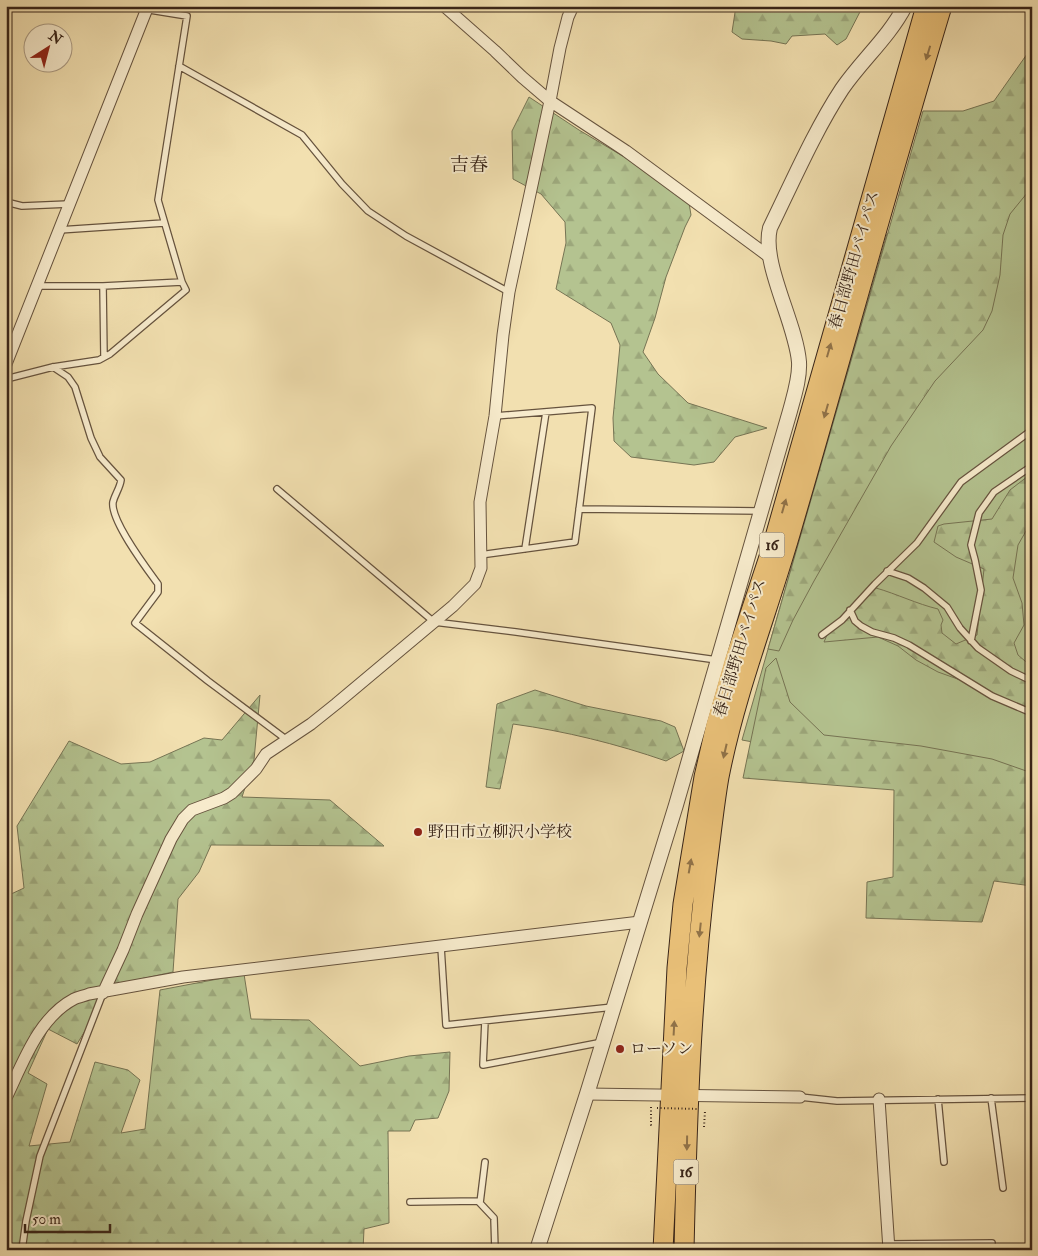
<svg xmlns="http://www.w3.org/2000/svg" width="1038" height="1256" viewBox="0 0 1038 1256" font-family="'IM FELL Double Pica','Noto Serif JP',serif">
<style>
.grass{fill:#b4c390;stroke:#767454}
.forest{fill:url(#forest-firs);stroke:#767454}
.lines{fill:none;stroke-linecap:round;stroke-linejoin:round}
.service-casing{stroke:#66533e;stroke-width:8}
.minor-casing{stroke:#66533e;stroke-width:13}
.tertiary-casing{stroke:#66533e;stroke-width:16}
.trunk-casing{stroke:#382418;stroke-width:21}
.path{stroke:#382418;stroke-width:2;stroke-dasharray:1 2.5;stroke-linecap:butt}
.service{stroke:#f7ebcc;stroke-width:5.5}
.minor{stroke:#f7ebcc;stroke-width:11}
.tertiary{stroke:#f7ebcc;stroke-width:14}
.trunk{stroke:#e9c078;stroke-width:19}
.path-bridge{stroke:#382418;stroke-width:2;stroke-dasharray:1 2.5;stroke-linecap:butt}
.oneway{fill:#907248}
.poi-dot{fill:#8f2418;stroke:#f7ebcc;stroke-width:2}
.labels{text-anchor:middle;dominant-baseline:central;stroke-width:4;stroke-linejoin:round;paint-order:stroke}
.shield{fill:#f7ebcc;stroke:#71604e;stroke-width:1}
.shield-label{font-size:15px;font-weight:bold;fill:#382418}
.street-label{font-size:16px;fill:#382418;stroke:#f7ebcc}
.poi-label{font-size:16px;fill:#382418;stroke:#f7ebcc;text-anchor:start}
.quarter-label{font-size:19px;fill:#382418;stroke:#f7ebcc}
</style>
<defs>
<pattern id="forest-firs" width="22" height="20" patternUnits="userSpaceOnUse" patternTransform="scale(1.25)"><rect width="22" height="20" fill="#b4c390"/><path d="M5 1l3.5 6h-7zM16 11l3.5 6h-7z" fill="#9ca77b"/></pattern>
</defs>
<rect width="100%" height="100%" fill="#f2e0b0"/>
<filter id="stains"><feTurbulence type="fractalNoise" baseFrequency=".004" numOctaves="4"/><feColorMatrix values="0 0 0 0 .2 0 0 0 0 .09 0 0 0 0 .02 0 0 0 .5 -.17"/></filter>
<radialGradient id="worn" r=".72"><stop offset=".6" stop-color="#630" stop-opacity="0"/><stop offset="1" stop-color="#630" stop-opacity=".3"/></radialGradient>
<!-- grass -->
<path class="grass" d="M1032,139v640l-67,2 -223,-41 145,-506z"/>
<!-- forest -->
<path class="forest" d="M736,6h127l-17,33 -9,6 -12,-11 -33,2 -6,8 -15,-3 -29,-2 -10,-7z
M1032,47v140l-22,27 -7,21 -3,40 -8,36 -9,19 -48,51 -44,65 -77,135 -21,39 -14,31 -11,-2 155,-538h40l31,-10z
M529,97l50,33 52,31 58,42 2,12 -6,12 -19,50 -11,41 -12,34 15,22 30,29 79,25 -32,9 -21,25 -20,3 -63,-8 -17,-16 -1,-23 7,-73 -9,-22 -55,-34 10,-46 -1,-21 -24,-28 -28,-15 -1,-48z
M1032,473v52l-6,6 -8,14 -5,33 9,25 2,22 -10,18 4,12 14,12v42l-24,-8 -28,-14 -42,-15 -22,-12 -18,-14 -20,-9 -54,5 3,-7 19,-16 30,-31c21,6 41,16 62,21l5,11 -2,5 1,8 14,11 21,-9 7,-66 -28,-12 -22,-15 4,-16 6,-2 48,-5 18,-29z
M776,658l14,44 34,33 97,11 71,13 40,14v113l-38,-5 -12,41 -116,-4 1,-36 26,-5 1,-87 -151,-12 23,-110z
M535,690l51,16 75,15 14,6 9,24 -18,10c-49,-17 -101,-30 -153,-37l-13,65 -14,-2 11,-83z
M260,695l-6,65 -12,37 88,3 54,46 -173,-1 -12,27 -21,27 -5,73 -60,13 -36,59 -29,-15 -20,44 19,11 -18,62 41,-4 25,-80 33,8 12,10 -19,53 24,-4 15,-139 84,-16 7,45 58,1 51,46 49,-10 41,-4 -1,39 -11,27 -23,2 -5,11h-22l1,92 -25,6 -1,21h-357v-356l3,1 15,-7 -7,-62 52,-85 52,23 29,-2 54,-24 18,2z"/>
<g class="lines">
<defs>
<path id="service" d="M179,66l123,69 40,49 26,27 38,25 103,56
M6,202l16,4 47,-2
M59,230l105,-7
M37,286h66l79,-4
M103,286l1,71
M53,367l15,10 7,10 16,51 9,19 21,23c-1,8 -6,14 -8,22 -3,18 34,67 45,82v8l-23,31 73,58 79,59
M6,379l47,-12 46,-7 11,-6 76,-64 -4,-8 -24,-82 29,-184 -62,-10
M277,489l157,133 82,10 201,28
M579,509l182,2
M525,549l21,-137
M480,555l95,-13 17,-134 -97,8
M887,571l21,7 16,10 23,19 13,21 18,20 33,23 21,10
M850,610l5,11 6,5 11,6 22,6 15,7 83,51 40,17
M822,635l20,-15 33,-36 42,-41 44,-61 71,-52
M971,641l10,-51 -6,-30 -4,-15 8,-32 15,-21 38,-26
M441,947l5,78 167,-18
M485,1021l-2,44 120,-23
M800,1097l37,4 195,-3
M991,1098l12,90
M938,1099l6,63
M410,1202l68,-1 16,17 1,32
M480,1203l5,-41
M889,1244l103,-1
M22,1250l4,-29 14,-65 63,-163"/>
<path id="minor" d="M444,6l51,45 27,26 28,24 76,50 145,107
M6,364l142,-358
M103,993l20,-43 14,-36 34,-75 12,-20 9,-9 32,-12 8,-5 24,-24 10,-15 45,-30 25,-20 117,-98 22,-22 6,-16 -1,-66 15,-86 8,-81 6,-43 41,-191 10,-53 8,-31 5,-11
M587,1094l213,3
M6,1098c17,-35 32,-80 68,-99 4,-2 10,-3 15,-5l94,-17 457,-55
M879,1099l10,151"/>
<path id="tertiary" d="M537,1250l50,-156 89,-289 114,-394c4,-15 10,-33 9,-49 -3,-39 -38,-99 -29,-134 22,-45 45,-98 72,-139 20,-29 47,-52 63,-83"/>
<path id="trunk" d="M663,1250l14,-282 6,-64 21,-127 12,-52 18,-63 37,-111 155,-545
M684,1250c3,-129 7,-257 23,-384 4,-30 7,-60 12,-89 17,-87 50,-168 74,-253 50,-172 97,-346 149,-518"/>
</defs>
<!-- service casing -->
<use href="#service" class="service-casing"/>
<!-- minor casing -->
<use href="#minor" class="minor-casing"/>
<!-- tertiary casing -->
<use href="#tertiary" class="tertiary-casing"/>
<!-- trunk casing -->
<use href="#trunk" class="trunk-casing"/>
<!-- path -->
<path class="path" d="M651,1107v18h2
M704,1127l1,-16"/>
<!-- service -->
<use href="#service" class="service"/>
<!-- minor -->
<use href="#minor" class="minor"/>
<!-- tertiary -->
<use href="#tertiary" class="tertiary"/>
<!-- trunk -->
<use href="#trunk" class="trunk"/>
<!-- path-bridge -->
<path class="path-bridge" d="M657,1108l42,1"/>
</g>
<!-- one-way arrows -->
<defs><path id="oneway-solid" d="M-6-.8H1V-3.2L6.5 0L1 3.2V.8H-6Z" transform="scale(1.25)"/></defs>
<g class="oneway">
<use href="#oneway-solid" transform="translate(928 53) rotate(107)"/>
<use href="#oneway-solid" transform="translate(829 350) rotate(-74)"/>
<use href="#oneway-solid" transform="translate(826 411) rotate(106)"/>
<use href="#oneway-solid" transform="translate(784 506) rotate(-74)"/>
<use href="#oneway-solid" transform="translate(725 751) rotate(103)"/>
<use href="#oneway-solid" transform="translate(690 866) rotate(-80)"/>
<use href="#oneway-solid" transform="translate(700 930) rotate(96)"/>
<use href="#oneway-solid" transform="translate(674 1028) rotate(-87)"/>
<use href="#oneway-solid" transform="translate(687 1143) rotate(91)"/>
</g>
<!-- markers -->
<g class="poi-dot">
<circle cx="418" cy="832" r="5"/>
<circle cx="620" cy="1049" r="5"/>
</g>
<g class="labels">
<!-- shield labels -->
<g class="shield">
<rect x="759.5" y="532.5" width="25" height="25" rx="4"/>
<rect x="673.5" y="1159.5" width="25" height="25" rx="4"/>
</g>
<g class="shield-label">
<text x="772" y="545">16</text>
<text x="686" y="1172">16</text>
</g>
<!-- street labels -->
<g class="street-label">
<text transform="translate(854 260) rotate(-74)">春日部野田バイパス</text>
<text transform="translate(740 648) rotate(-73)">春日部野田バイパス</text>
</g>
<!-- poi labels -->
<g class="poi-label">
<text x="428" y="832">野田市立柳沢小学校</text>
<text x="630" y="1049">ローソン</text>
</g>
<!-- quarter labels -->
<g class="quarter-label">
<text x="469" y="165">吉春</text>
</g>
</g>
<!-- margin -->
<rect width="1038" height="1256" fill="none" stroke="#f2e0b0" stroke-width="25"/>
<rect x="8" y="8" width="1023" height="1241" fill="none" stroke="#382418" stroke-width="2.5"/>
<rect x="12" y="12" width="1013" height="1231" fill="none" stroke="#382418"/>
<!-- north arrow -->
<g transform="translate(48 48) rotate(36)"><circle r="24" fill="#f7ebcc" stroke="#ab9b84"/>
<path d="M0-4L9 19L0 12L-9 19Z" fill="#8f2418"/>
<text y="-8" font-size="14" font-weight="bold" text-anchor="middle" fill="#382418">N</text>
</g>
<!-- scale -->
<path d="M25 1224v8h85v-8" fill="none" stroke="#382418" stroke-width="2.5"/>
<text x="32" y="1224" font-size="15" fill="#382418" stroke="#f7ebcc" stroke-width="4" paint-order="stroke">50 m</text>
<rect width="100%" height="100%" filter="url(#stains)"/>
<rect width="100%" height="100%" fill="url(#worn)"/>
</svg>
